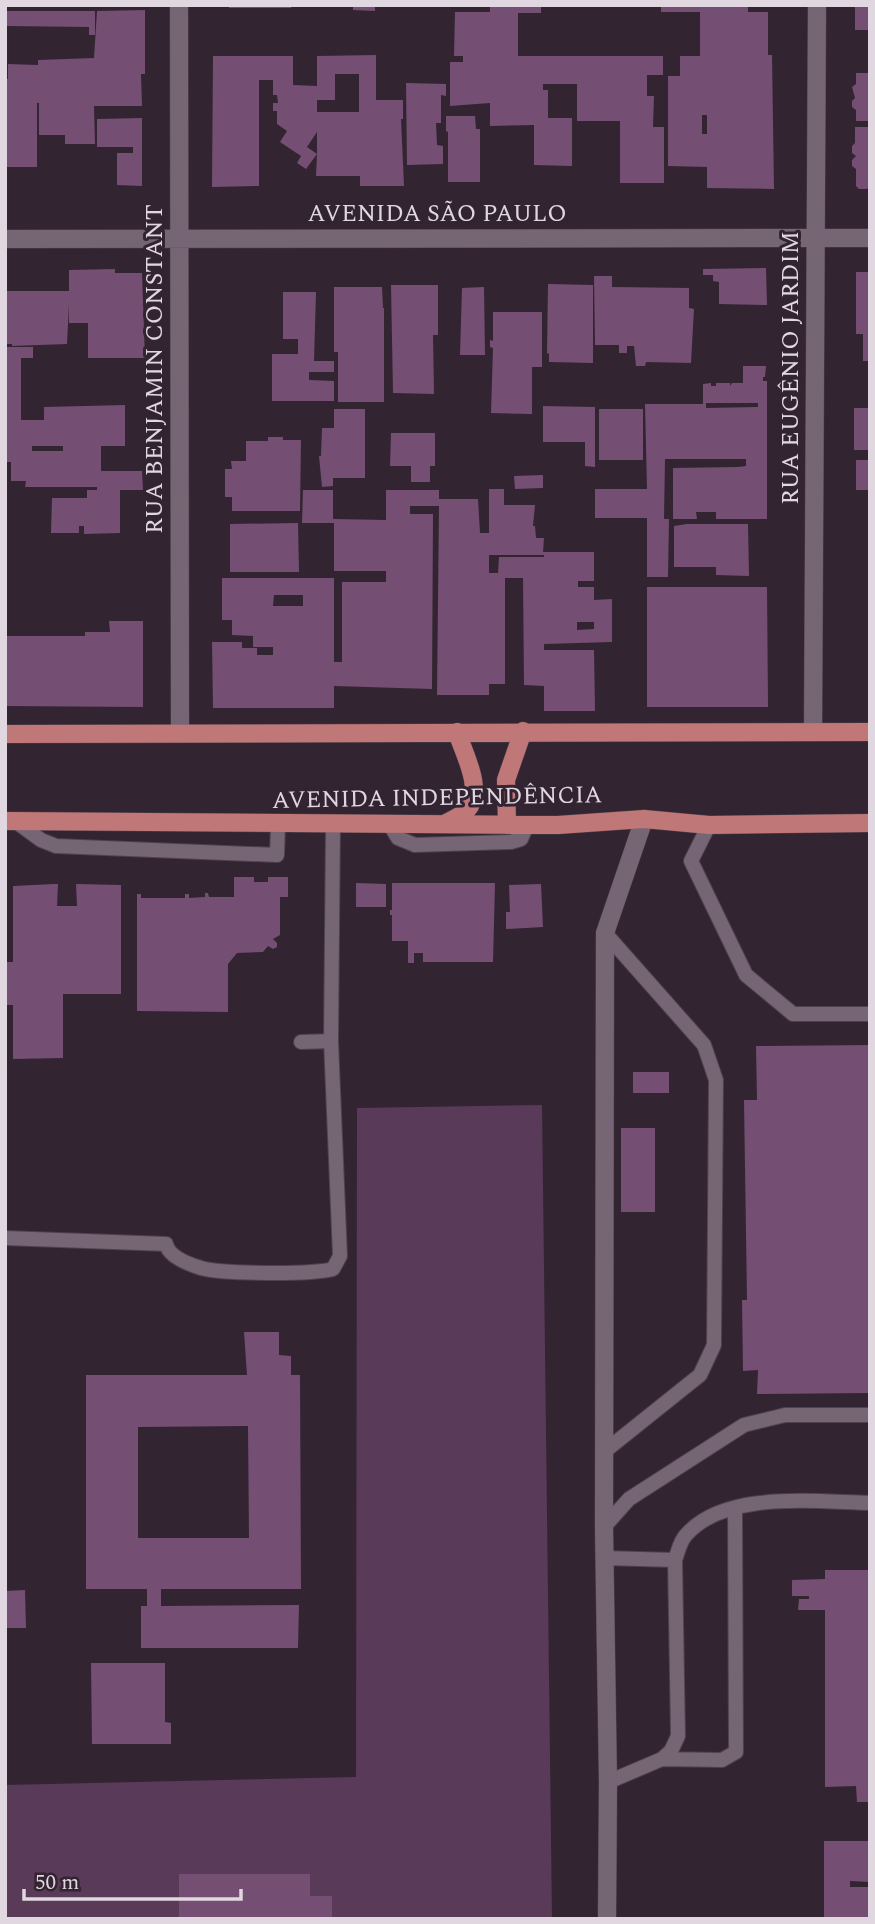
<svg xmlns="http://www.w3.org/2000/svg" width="875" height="1924" viewBox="0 0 875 1924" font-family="Spectral,serif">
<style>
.green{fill:#593a58}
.building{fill:#744f73;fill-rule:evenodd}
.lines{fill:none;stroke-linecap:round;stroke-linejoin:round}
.lane-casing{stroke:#4e424d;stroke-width:16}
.street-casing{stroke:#4e424d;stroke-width:19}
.primary-casing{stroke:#4e424d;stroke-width:19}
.lane{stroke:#756575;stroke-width:14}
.street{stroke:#756575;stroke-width:18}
.primary{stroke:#bf7777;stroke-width:18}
.labels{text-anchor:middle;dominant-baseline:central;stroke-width:6;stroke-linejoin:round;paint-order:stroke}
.street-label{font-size:24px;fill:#e1d7e0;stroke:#332432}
</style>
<rect width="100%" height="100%" fill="#332432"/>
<!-- green -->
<path class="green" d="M542,1105l10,814h-547v-134l351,-8 1,-669z"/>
<!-- building -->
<path class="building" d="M229,5h63l-1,3h-62z
M353,5h22v6l-22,-1z
M490,5h51v8h-23v43h145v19h-16v21h7l-1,31h11v56h-44v-62h-43v-37h-34v6h5v28h24v48l-38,-1v-40l-44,1v-23l-40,3v-44h13v-6h-9l1,-44h35z
M661,5h87v7h20v43h4l2,134 -67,-1v-21l-39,-1v-90h12v-20h20v-44h-39zM702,115h5v19h-5z
M855,5h15v25h-15z
M145,10v64h-4l1,32h-48l1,38h-30v-9h-26v-32h-2v64h-32v-88h3v-15l30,1v-5l56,-2 3,-47z
M5,11h90v24h-6v-8l-84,-1z
M376,55v45h27v19h-2l3,67h-44v-10h-44l1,-22 -11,15 -9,-6 4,-7 -21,-14 7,-11 -10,-7v-13h-4v-8h5l-1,-8h-4v-15h-14v106l-47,1 1,-131h80v29l24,1v-30zM335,74h24v38h-42v-12h18zM317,132v22l-10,-7z
M856,73h14v48h-14v-11l-4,-3v-6l3,-3 -3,-11 4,-3z
M406,83l40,1v12l-5,-1v28h-5l1,22 6,1v18l-36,1z
M446,116h29l1,13h4v53h-32v-50l-2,-1z
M142,118v68l-25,-1v-32h16v-6h-36v-28z
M855,127h15v59l-3,3h-8l-3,-3v-17l-4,-3v-6l4,-4 -4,-3v-7l3,-3z
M766,268l1,37 -48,-1v-22l-6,-1v-6h-10v-6z
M115,269v4h27l3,85h-57v-35h-19v-19l-2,40 -55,2v-2h-7v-53h64v-21z
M856,272h14v89h-7v-27h-7z
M594,276h18v11l77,1v20l5,1 -3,54 -45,-1 -1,4h-9l-2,-20h-7v7h-8v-8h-24z
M548,284l45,1v78l-44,-1v-9l-2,1z
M391,285h47v50h-5l1,59 -41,-1z
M334,287h48l1,21h1v94h-46v-50h-4z
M484,287l1,68h-25l2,-67z
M283,292h33l-2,69h20v11h-25v8l25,1v20h-62v-47h26v-15h-15z
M493,312h49v55h-10v47l-41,-1 2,-65 -3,-1v-7l3,1z
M5,347h28v11h-12v62h23v-13l81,-2v41h-24v25h41l1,19h-23v43l-36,1v-8h-5v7h-28l1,-35h35v-8h10v-3h-72l1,-6h-15v-19h-6zM32,446h31v5h-31z
M743,366h23l-1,11h-2v4h4v138h-51v-7h-20l1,7h-24v-51l65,-1 8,-1v-7h-81l-1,60h5l-1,58h-21v-59h-52v-29h52l-2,-85h58v-20l8,-1v3h5v-3h14v3l2,-3h11zM706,403h52v4l-52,1z
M543,406l52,1v60l-10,-1v-24h-42z
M854,408h16v42h-16z
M334,409h31v69h-32v8l-11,1 -3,-31h2l1,-28h12z
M599,409h44v51h-44z
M391,433h44v33h-5v16h-19v-16h-21z
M268,437h15v3h18l-1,71h-68v-14h-7v-28h7l-1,-8h15v-20h22z
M856,460h14v30h-14z
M543,475v13l-28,1 -1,-13z
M489,489h15v16h31l-2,21h2l1,12h8l-1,14h51v29h-16v6h16v13l18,-1v43l-68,2v6h50l1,61h-51v-25l-20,-1 -1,-107h-18v106h-16v11h-52l2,-189h-29v8h23l-1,175 -98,-3v22h-121l-1,-66h30v6h15v7h16v-8h-20v-11l-21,-1v-15h-10v-42h112v84h8v-80h44v-11h-52v-48h-32l1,-33h30v29l53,1v-30h53v9h39l2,34h9zM489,555h55v2h-45l-1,16h-9zM274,595h29v11h-30zM577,622h17v7l-17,1z
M298,523l1,49h-69v-48z
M687,524h61l1,52 -33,-1v-8h-42v-41z
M647,587h120l1,120h-121z
M109,621h34v86l-138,-1v-70h80v-4h25z
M234,877h20v5h14v-5h20v20h-8v38l-7,4 4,4v4l-4,2 -5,-3 -5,6 -26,1 -9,11v48l-91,-1v-117h4v4h44v-4h4v4l16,-1v-4h3l1,4h25z
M356,883l30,1v23h-30z
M392,883h103l-2,79h-70v-9h-9v10h-6v-22h-16v-26h-2v-5h2z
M54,884h4l-1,22h20l-1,-22 45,1v109h-58v64l-50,1v-54h-8v-43h8v-76z
M541,884l2,43 -37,2v-17h4l-1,-27z
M870,1045v348l-113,1 1,-24 -15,1 -1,-71h5l-3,-200h13l-1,-54z
M633,1072h36v21h-36z
M621,1128h34v84h-34z
M244,1332h35v23l12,1v19h9l1,214h-140v17l138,-1 -1,43h-157v-42h6v-17h-61v-214h161zM248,1426l1,112h-111v-111z
M825,1570h45v232h-13l-1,-16 -31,1v-177h-27l1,-11h10v-3h-17v-16l33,-1z
M25,1590l1,38h-21v-37z
M91,1663h74v59l6,1v21h-79z
M824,1841h46v41l-20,-1v6h20v32h-46z
M179,1874h131v22h22v23h-153z"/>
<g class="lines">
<defs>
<path id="lane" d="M15,821l26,19 15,6 221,9 1,-30
M390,825l8,13 17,7 96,-3 10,-3 6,-14
M709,825l-18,36 55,114 47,39h77
M301,1042l30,-1 2,-216
M5,1238l161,6c3,13 22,20 35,24 22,6 109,7 132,1l7,-13 -9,-215
M605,1451l95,-76 14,-30 2,-265 -12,-35 -99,-112
M604,1527l25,-28 115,-74 41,-10h85
M604,1558l71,2 3,176 -7,15 -9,8 -54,23
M675,1560c3,-8 5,-19 11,-25 39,-45 130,-33 184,-32
M662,1759l60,1 14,-8 -1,-244"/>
<path id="street" d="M179,5l1,727
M5,239l865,-1
M813,732l4,-727
M607,1919l1,-137 -4,-255 1,-594 39,-114"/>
<path id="primary" d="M5,734l865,-2
M5,821l553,4 86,-6 65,6 161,-2
M444,824c8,-4 17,-8 23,-14 18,-20 -4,-58 -10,-78
M507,825l-1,-45 17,-49"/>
</defs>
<!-- lane casing -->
<use href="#lane" class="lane-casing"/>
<!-- street casing -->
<use href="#street" class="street-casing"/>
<!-- primary casing -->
<use href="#primary" class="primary-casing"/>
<!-- lane -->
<use href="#lane" class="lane"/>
<!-- street -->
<use href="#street" class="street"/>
<!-- primary -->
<use href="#primary" class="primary"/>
</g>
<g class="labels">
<!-- street labels -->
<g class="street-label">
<text x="437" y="214">AVENIDA SÃO PAULO</text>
<text transform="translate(791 368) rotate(-90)">RUA EUGÊNIO JARDIM</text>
<text transform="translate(155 369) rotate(-90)">RUA BENJAMIN CONSTANT</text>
<text transform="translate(437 798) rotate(-1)">AVENIDA INDEPENDÊNCIA</text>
</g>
</g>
<!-- border -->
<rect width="875" height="1924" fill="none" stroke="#e1d7e0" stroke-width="14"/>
<!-- scale -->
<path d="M24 1889v10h217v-10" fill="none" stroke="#e1d7e0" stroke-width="3.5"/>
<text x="35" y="1889" font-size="21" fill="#e1d7e0" stroke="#332432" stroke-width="5" paint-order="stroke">50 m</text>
</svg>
